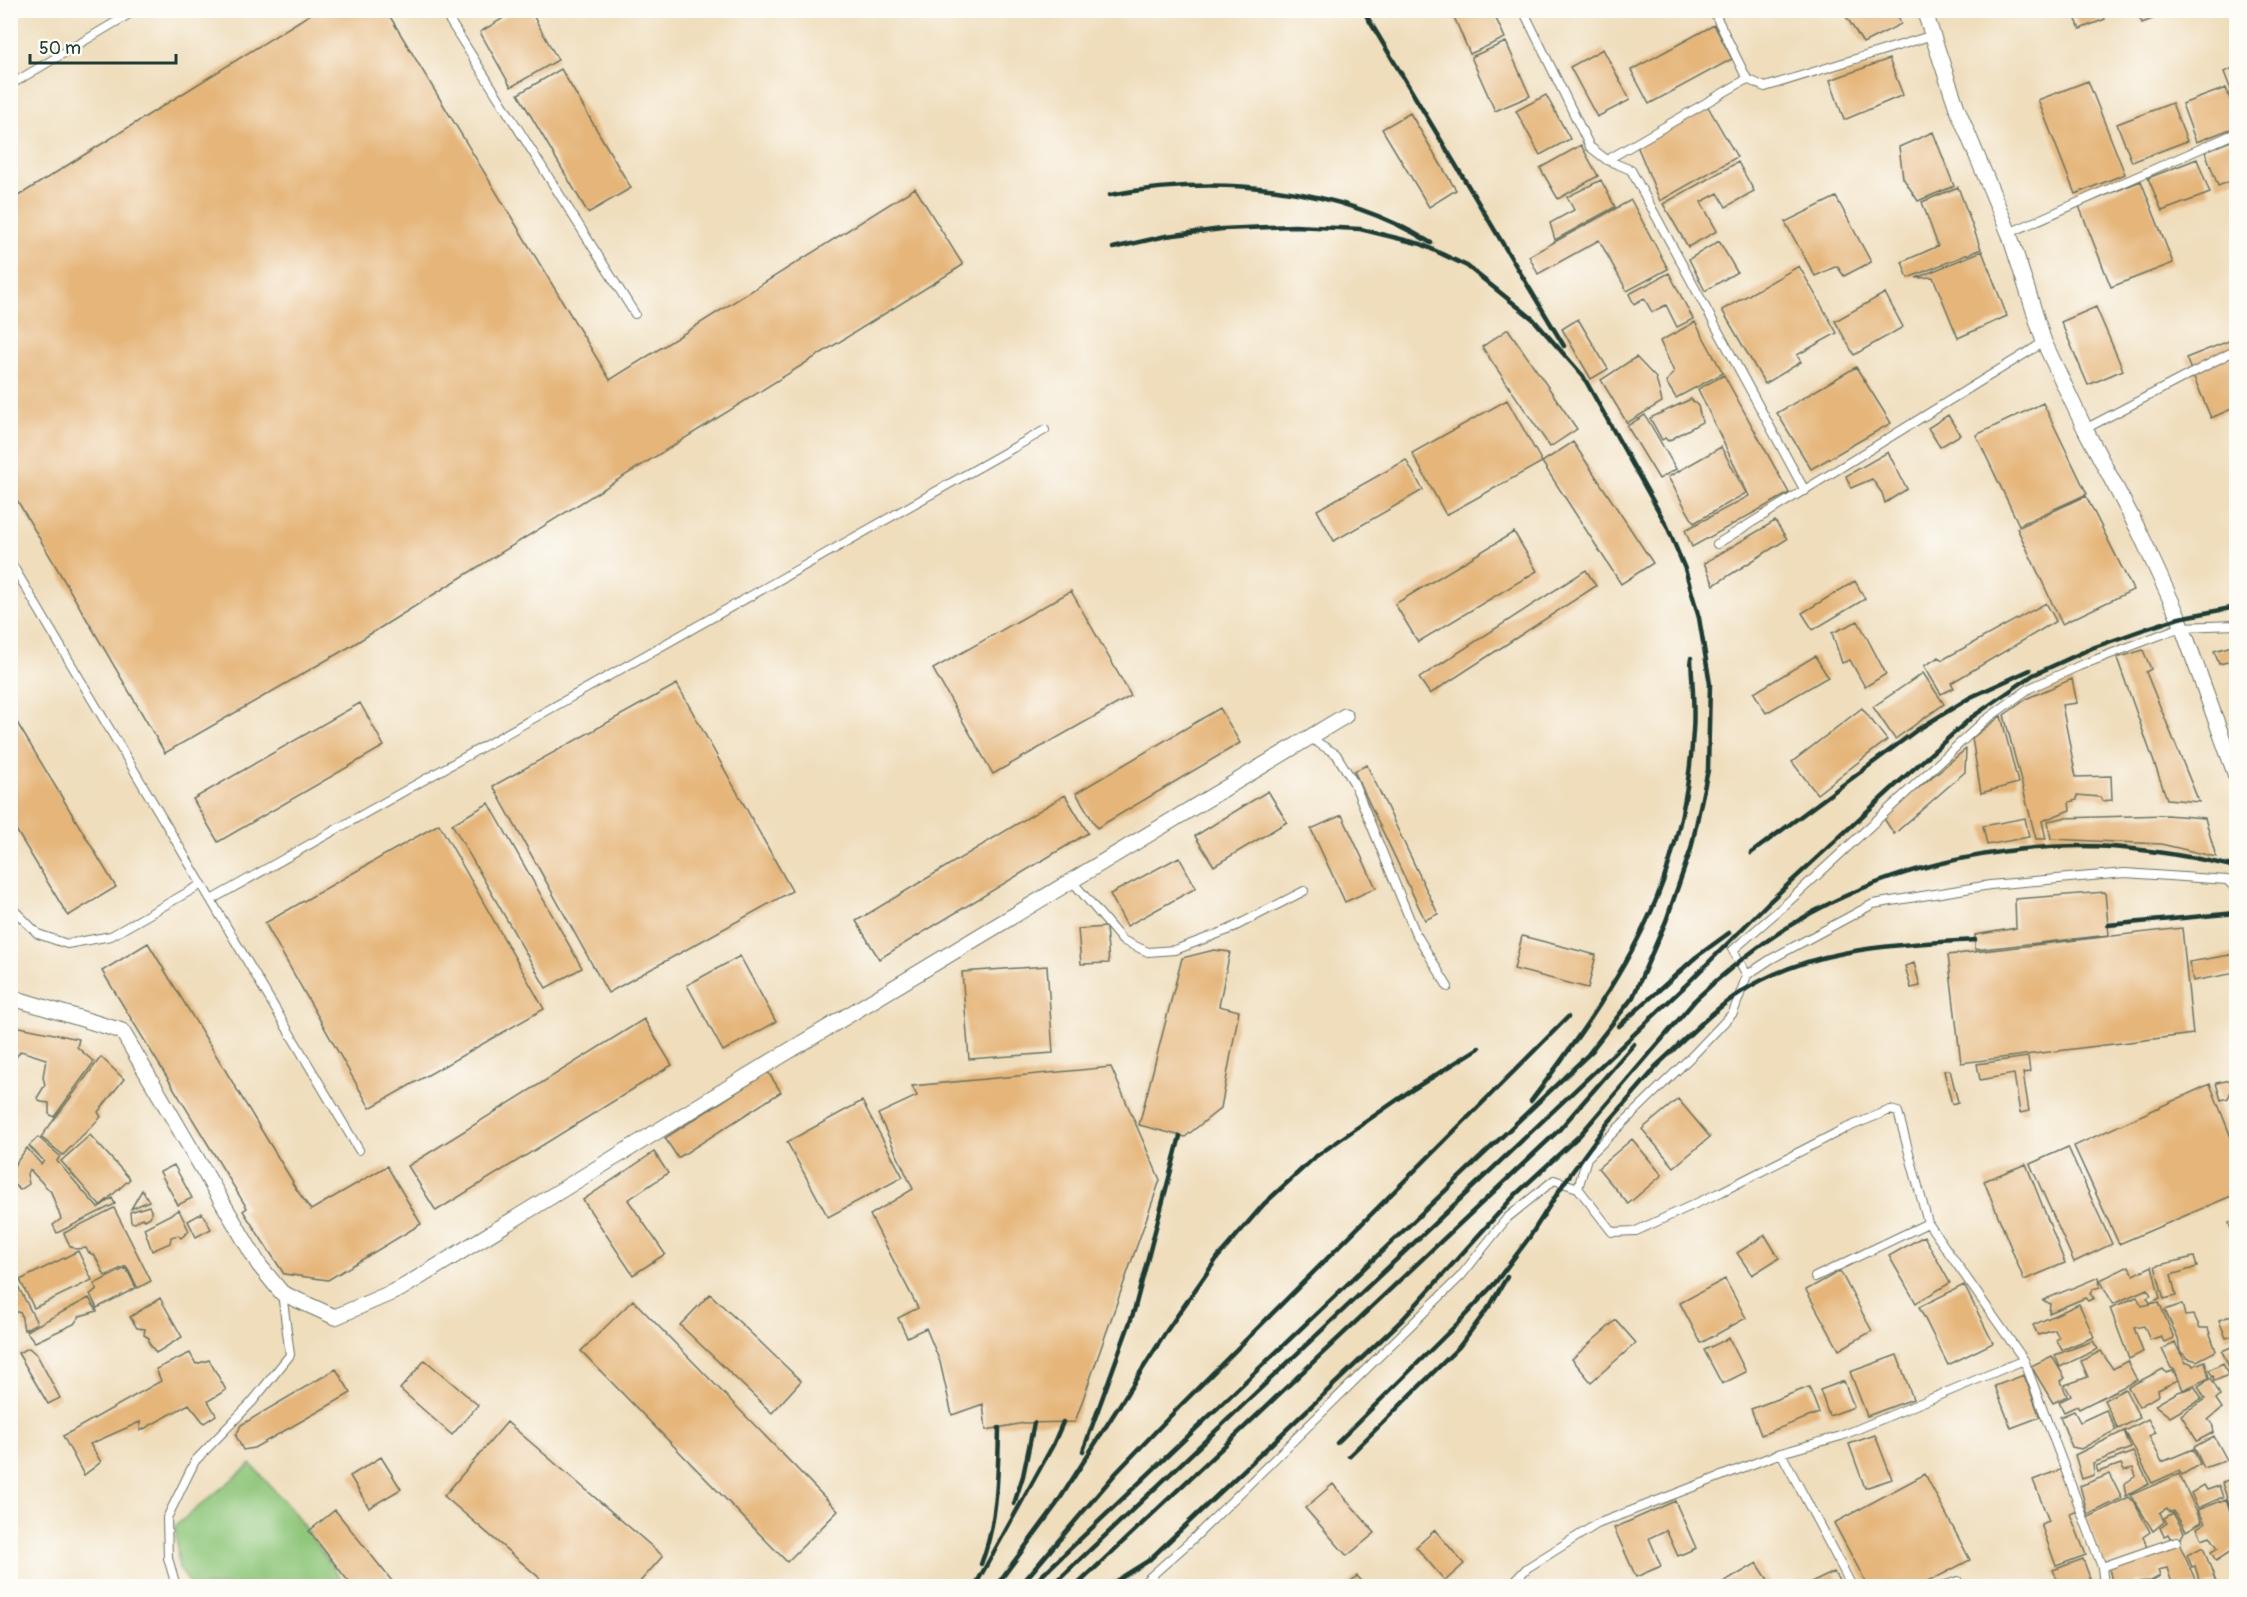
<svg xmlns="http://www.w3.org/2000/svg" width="2247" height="1597" viewBox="0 0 2247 1597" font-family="Pangolin,sans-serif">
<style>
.green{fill:#8ec679;stroke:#568256;stroke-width:1.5}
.building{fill:#e5b579}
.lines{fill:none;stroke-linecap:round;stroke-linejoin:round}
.service-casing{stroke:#687563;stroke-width:10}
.minor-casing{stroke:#687563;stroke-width:17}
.service{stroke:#fff;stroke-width:8}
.minor{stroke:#fff;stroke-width:15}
.rail{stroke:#1f3d34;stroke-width:4.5}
</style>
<rect width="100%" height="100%" fill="#fdfcf7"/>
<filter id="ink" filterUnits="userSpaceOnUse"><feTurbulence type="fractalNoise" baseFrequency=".0167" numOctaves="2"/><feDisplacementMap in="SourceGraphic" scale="12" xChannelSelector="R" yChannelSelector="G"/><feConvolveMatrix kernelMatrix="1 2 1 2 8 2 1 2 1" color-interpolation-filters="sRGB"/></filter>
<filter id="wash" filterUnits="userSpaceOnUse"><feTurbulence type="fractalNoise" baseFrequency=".008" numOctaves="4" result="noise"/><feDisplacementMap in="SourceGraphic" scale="24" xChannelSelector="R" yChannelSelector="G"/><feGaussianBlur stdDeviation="1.35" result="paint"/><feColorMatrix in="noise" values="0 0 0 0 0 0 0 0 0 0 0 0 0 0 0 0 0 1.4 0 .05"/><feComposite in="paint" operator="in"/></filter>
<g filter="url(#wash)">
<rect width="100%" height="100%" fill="#efddbb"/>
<!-- green -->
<path class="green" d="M251,1464l44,50 51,72h-154l-13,-17 -4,-43z"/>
<g id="blocks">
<!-- building -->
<path class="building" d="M317,10h69l224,370 305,-192 48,77 -612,381 -186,107 -155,-265v-287z
M517,10h13l28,50 -47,27 -31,-55z
M1451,10h41l13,28 -35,16z
M1842,10h54l5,14 -38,19z
M2072,10h29l4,9 -25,10z
M2137,10h36v1l-31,12z
M1714,25l18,34 -83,45 -18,-34z
M1506,42l24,54 -35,15 -24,-54z
M1603,49l27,51 -33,17 -27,-50z
M1889,59l14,36 -59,25 -14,-40z
M2236,67v36l-12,-31z
M561,69l70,119 -43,25 -70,-119z
M2088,81l37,93 -50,20 -37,-94z
M2226,88l10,28v11l-40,15 -14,-38z
M1546,95l24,44 -30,16 -24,-44z
M2172,103l15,38 -55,21 -15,-38z
M1707,105l30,52 -77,44 -24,-58z
M1410,113l46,77 -27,17 -47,-78z
M1933,132l21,54 -36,15 -15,-23 -4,-31z
M2236,139v40l-18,7 -13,-35z
M1581,145l17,31 -40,23 -18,-31z
M2197,159l13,34 -48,18 -14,-33z
M1738,162l16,29 -28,16 -8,-14 -17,9 16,29 -29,16 -25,-43z
M1601,180l14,27 -60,33 -5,-17 24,-13 -7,-13z
M2141,181l32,82 -62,24 -32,-81z
M1958,187l23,62 -73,29 -6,-16 36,-16 -16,-44z
M1836,197l35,65 -27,14 -7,-10 -22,10 -30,-54z
M1631,200l37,69 -41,22 -28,-51 -61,34 -9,-18z
M1719,241l18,31 -32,19 -16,-32z
M1982,251l25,65 -49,22 -25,-61 -17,1z
M1799,266l38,67 -40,22 4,7 -36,22 -43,-74z
M1669,273l24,46 -16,8 -11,-22 -14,7 -8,-14 -10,6 -5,-10z
M1885,293l18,34 -49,28 -19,-34z
M2096,307l27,63 -35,15 -27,-63z
M1578,319l30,50 -17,10 -29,-50z
M1695,322l28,51 -47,25 -10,-16 8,-10 -14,-31z
M1508,329l69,100 -27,18 -68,-100z
M2236,338v69l-25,11 -25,-60z
M1636,357l20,21 6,24 -35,21 -26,-43z
M1856,367l35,56 -80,46 -34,-56z
M1724,375l65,118 -97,54 -7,-17 64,-34 -51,-107z
M1691,399l7,7 4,16 -34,19 -3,-3 -3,2 -12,-22z
M1507,400l35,62 -96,53 -34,-62z
M2043,403l44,91 -68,31 -43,-90z
M1645,415l31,54 -17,10 -32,-53z
M1948,415l12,20 -20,12 -12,-19z
M1573,442l80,121 -32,21 -79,-122z
M1721,447l25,46 -52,30 -26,-46z
M1888,452l19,37 -22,14 -3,-10 -10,-14 -21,9 -5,-12z
M1406,460l17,30 -89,51 -17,-31z
M2086,496l47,94 -71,34 -45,-96z
M1775,521l12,18 -73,46 -10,-22z
M1514,532l23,39 -119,71 -23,-38z
M1586,570l10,16 -166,108 -11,-16z
M1855,581l10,18 -52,31 -11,-17z
M1071,591l60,105 -138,78 -60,-105z
M2046,603l10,18 -105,62 3,5 -13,6 -17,-28 15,-9 3,3z
M1858,621l28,53 -21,13 -15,-27 -8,3 -10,-30z
M2236,645v15l-17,4 -5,-13z
M2143,650l8,19 -5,3 53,130 -32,-3 -50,-141z
M1815,656l13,21 -62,36 -12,-20z
M1923,673l21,31 -49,35 -22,-32z
M2072,679l5,24 -15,2 14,72 35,-1 1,24 -10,1 -2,-4 -23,-2v5l-8,2 1,8 -28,11 4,18h-10l-32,-124 24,-17z
M677,684l115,207 -184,102 -115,-207z
M360,703l24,43 -166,96 -25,-43z
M1220,708l20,35 -143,85 -21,-35z
M1862,708l25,32 -70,54 -25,-32z
M10,711l106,176 -48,29 -58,-96z
M2001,716l17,67 -37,10 -9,-55z
M1966,749l-1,23 -71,62 -11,-17z
M1367,765l71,149 -13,6 -71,-149z
M1268,791l19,31 -73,44 -19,-30z
M1065,795l23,38 -209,126 -23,-38z
M489,803l93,165 -36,20 -94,-164z
M1342,815l34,73 -31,14 -34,-73z
M2166,815l39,3 11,39 -55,-13 -110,-5 -3,-18 15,-3z
M2025,818l4,19 -42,8 -4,-19z
M439,824l105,185 -174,99 -105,-185z
M1179,857l17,31 -69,38 -17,-32z
M2105,892l4,43 -134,15v-15l41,-7 -1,-29z
M1106,927l3,36 -28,1 -3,-35z
M2182,928l11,106 -232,29 -13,-108z
M1522,936l74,19 -8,33 -74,-19z
M148,943l145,239 -1,1 19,27 76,-44 34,58 -93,56 -44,-6 -41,-63 4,-3 -145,-237z
M1214,950l16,2 -11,54 20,5 -18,97 -36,29 -46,-12 43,-167z
M2236,954v19l-43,8 -4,-19z
M740,956l36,66 -53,29 -36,-66z
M1914,963l6,23 -9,2 -6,-22z
M1047,966l6,87 -84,6 -7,-87z
M644,1019l28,46 -236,146 -28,-45z
M10,1025l69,14 -2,8 17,15 -40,55 -5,-3v-11l-8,-1 -4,-4 8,-13 -2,-8 3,-18 -25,-8 -5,6h-6z
M101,1057l23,22 -26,33 3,5 -38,38 -22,-18z
M2028,1057l2,15 -7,1 6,38 -9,2 -6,-39 -34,6 -3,-16z
M1111,1067l49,113 -85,242 -51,1 -38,7 -3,-26 -31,11 -12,-53 -14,-34 -19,9 -9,-19 20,-10 -48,-93 43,-26 -35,-75 39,-18 -5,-10z
M1950,1070l8,32 -6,2 -8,-33z
M768,1072l13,20 -103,66 -13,-20z
M2236,1079v12l-5,1 -3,6 -7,2 -5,-17z
M2210,1084l26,66v44l-117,50 -45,-98z
M1678,1099l32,38 -36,30 -32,-38z
M862,1101l41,76 -75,40 -41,-75z
M90,1135l40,44 -30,27 -39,-45z
M38,1137l22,19 -3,5 41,47 14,-10 3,6 -58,29 -4,-8 8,-6 -10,-27 -21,-22 -3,4 2,10 -9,6 -10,-9v-10l17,-23 14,16 3,-3 -15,-15z
M1632,1139l30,36 -34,29 -30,-36z
M2068,1147l44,97 -38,18 -44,-98z
M654,1152l14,21 -40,27 37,54 -32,21 -50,-75z
M2026,1164l39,99 -41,17 -40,-99z
M174,1165l18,33 -14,7 -18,-33z
M142,1190l7,11 -18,8z
M149,1206l3,7 -2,4 -5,3 -3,-2 -7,5 -4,-1 -1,-10z
M114,1208l37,73 -13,7 -12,-22 -21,10 -10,-20 -7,-4 -2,-4 -11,1 -5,-3 -6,-13z
M179,1210l10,21 -8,7 -3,-3 -7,2 -1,6 -18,8 -8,-23z
M202,1213l9,16 -15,8 -8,-16z
M2236,1219v26l-7,-22z
M1765,1235l14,23 -27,17 -15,-22z
M1924,1236l26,47 -34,20 -27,-47z
M78,1251l14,29 -58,28 -14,-28z
M2194,1257l3,10 -26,8 5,21 -12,3 -9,-33z
M2129,1266l5,9 18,-9 8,32 -10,5 -3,-5 4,-3 -4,-6 -34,15 -13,-24z
M126,1268l10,20 -39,20 -7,-14 7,-4 -3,-6z
M1840,1271l32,60 -33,19 -33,-60z
M2099,1277l1,10 -7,2 -3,5 4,4 -6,3 -3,-3 -36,15 1,-9 -7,-4z
M1725,1279l21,39 -45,25 -21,-40z
M1964,1285l29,58 -45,22 -29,-58z
M19,1288l18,35 -13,7 -3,-17 -4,-1 -7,-15v-3z
M710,1294l91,87 -29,32 -92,-88z
M2137,1297l5,9 17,-4 15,36 -10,4 -3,-6 -11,4 -6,-14 -10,2 9,24 -14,7 -19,-51z
M89,1298l8,13 -17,5 -6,8 -39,18 -9,-11z
M160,1298l22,39 -26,16 -7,-10v-5l-5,-3 1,-6 -8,-1 -7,-11z
M633,1300l205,211 -51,51 -206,-211z
M2079,1304l15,33 -32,13 -6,-10 3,-2 -4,-8 -17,5 -5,-10z
M2182,1304l3,12 9,-1 6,13h8l8,23 -19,10 -10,-3 -7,-7 -2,-12 -13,-29z
M2236,1314v21l-10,3 -7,-18z
M1616,1320l20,23 -45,39 -19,-23z
M1729,1338l17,34 -24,12 -18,-34z
M2093,1341l5,8 -38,18 -5,-12z
M2175,1343l11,20h5l2,3 12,-5 4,17 -26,12 -8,-20 -4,-2 -9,-19z
M2236,1345v27l-4,2 -10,-23z
M29,1348l8,7 23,43 -12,6 -30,-51z
M2101,1351l12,18 14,-8 10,19 -58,29 -2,-3 -13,6 -5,-10 12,-6 -6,-11 23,-8 -7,-16z
M190,1353l6,11 13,-4 17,30 -18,11 8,14 -12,8 -15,-19 -49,27v-9l-50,22 11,18 -17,13 -21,-39 98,-55 -5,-12z
M1897,1355l16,44 -46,17 -17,-44z
M2052,1356l13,22 -4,3 6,15 -14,7 -22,-37z
M425,1360l53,45 -26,30 -52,-46z
M2223,1363l5,12 -13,6 -2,-4 1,-1 -1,1 -4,-7z
M336,1369l15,24 -97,55 -11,2 -7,-14 5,-11z
M2163,1369l3,4 7,-2 5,9 -20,10 1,5 -20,12 -11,-20z
M2024,1375l16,42 -29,11 -16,-42z
M2211,1378l9,17 -4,4 6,9 -14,12 4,3 2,9 -17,9 -16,-26 24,-16 -7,-13z
M1844,1381l10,26 -25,9 -9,-26z
M1809,1387l10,26 -58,22 -10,-26z
M2195,1387l7,12 -32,18 -15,-12 23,-13z
M2125,1389l15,29 -22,11 -14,-29z
M2106,1410l10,20 -35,19 -9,-2 -12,-30 14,-6 6,11z
M2148,1419l8,14 -7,3 13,26 31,-13 7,15 -18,11 -3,-4 -27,12 -27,-52z
M507,1422l156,134 -27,30h-87l-105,-90z
M2124,1431l7,17 -38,15 1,12 -12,4 -7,-24z
M1875,1435l17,44 -27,9 -16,-44z
M2214,1436l13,24 -23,8 -10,-21z
M2133,1452l16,32 -23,12 -2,-12 12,-8 -3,-8 -9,2 -3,-6 -23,8 -2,-6z
M381,1457l20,32 -32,19 -19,-32z
M2062,1469l16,42 -8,3 16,41 -30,11 -15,-42 8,-3 -16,-41z
M1925,1474l45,86 -50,26h-52l-34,-63z
M2110,1474l12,24 -34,17 -8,-29z
M2179,1474l23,48 -16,9 -12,-20 -4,1 -3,-4 -7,4 4,10 -11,9 -22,-36z
M2236,1475v32l-5,2 -9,-26z
M1333,1484l42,49 -28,23 -42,-48z
M2204,1485l3,5 12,-4 4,11 -25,11 -7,-15z
M2129,1497l5,5 16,30 -7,5 4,11 -43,16 -17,-46z
M2226,1499l10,30v19l-20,13 -5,-9 7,-4 -8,-12 -8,3 -5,-11 8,-5 -7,-13z
M1675,1501l21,47 -18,8 -12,-26 -17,8 12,28 -25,11 -22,-49z
M335,1510l61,76h-44l-43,-55z
M2173,1513l11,19 -3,6h-11l-2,-4 -4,2 -4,-8 7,-5 -3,-5z
M1435,1530l29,34 -19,17 -29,-34z
M2179,1543l19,43h-25l-6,-18 -9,2 2,6 -9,5 -16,1 -2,4h-20l-4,-18z
M2203,1547l13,35 -10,4h-5l-6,-20 -3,1 -5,-12z
M2083,1559l10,27h-33l-7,-16z
M1757,1563l15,23h-54z
M1834,1572l8,14h-37z
M1357,1576l10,10h-22z"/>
</g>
</g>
<g filter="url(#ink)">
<use href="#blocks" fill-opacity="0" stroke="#687563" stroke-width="1.5"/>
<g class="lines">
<defs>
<path id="service" d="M443,10l192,304
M1523,10l67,137 17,13 24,10 174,321
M1713,10l34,69 18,8 168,-52
M10,85l126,-75
M1607,160l140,-81
M2009,233l227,-100
M2085,429l151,-79
M1717,544l327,-202
M10,561l349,589
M1310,738l26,16 18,29 61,149 33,55
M1072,881l50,59 26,12 27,-2 53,-20 76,-39
M211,900l834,-470
M10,906l28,28 29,10 44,-8 91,-52
M1747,975l-14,-25 53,-46 198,-183 46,-33 49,-22 102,-39 55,-2
M1815,1277l113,-54
M2024,1360l-96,-137 -30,-111 -8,-2 -46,19 -123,63 -85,39 -24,1 -34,-44 9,-30 108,-105 38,-40 14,-38 24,-16 102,-55 117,-19 135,-12 102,7 9,9
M1781,1453l71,133
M2102,1567l75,-26
M176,1586l-8,-28 -1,-40 28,-57 57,-59 38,-47 -8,-62
M1140,1586l54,-48 267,-262 46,-58 47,-38 24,8
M1510,1586l17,-18 70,-44 184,-71 60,-17 183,-76 78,207 2,19
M1943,1586l15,-5"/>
<path id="minor" d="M1924,10l33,98 52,125 35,109 41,87 55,104 39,85 57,158
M10,997l112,34 137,234 23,28 53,24 65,-28 359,-220 586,-353"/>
</defs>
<!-- service casing -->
<use href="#service" class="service-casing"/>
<!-- minor casing -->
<use href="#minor" class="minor-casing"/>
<!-- service -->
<use href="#service" class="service"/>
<!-- minor -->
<use href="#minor" class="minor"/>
<!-- rail -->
<path class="rail" d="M1363,10l201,336
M1110,195c106,-20 228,-10 321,48
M1113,248l53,-12 56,-7 72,-3 66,3 61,15 46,22 66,53 50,57 84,150 18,43 14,49 11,66 -2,86 -17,79 -25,72 -33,76 -46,59
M1751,853l166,-123 54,-33 59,-27
M2108,925l128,-12
M1693,1002c46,-44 102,-85 161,-110 66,-29 153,-46 225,-46 53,0 106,9 157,21
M1619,1026l77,-69 33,-24
M1655,1067c28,-25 55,-55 86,-75 70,-45 154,-47 234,-52
M1531,1101c47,-62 95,-129 125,-201 21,-52 34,-113 37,-169 2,-24 -1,-49 -2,-73
M1337,1443l120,-119 38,-41 34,-45 35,-55 43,-59 53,-61
M1083,1451l51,-140 46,-175
M1349,1456l110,-109 32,-43 16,-27
M1014,1504l9,-28 11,-53
M981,1564c17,-43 17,-91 18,-136
M975,1586l78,-141 10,-23
M996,1586l60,-81 112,-176 50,-72 46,-53 51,-47 92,-64 72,-45
M1020,1586l96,-113 63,-66 389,-390
M1031,1586l562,-536
M1052,1586l633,-600 82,-82 132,-122 73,-65 61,-42 59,-27 53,-19 34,-11 57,-11
M1076,1586l483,-456 75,-86
M1108,1586l40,-25 254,-241 113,-125 65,-60 118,-138"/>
</g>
</g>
<!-- margin -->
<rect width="2247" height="1597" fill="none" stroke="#fdfcf7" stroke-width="36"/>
<!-- scale -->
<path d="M30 54v9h146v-9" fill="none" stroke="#1f3d34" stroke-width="3"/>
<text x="39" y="54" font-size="18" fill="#1f3d34" stroke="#fdfcf7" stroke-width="4.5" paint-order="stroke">50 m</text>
</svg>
